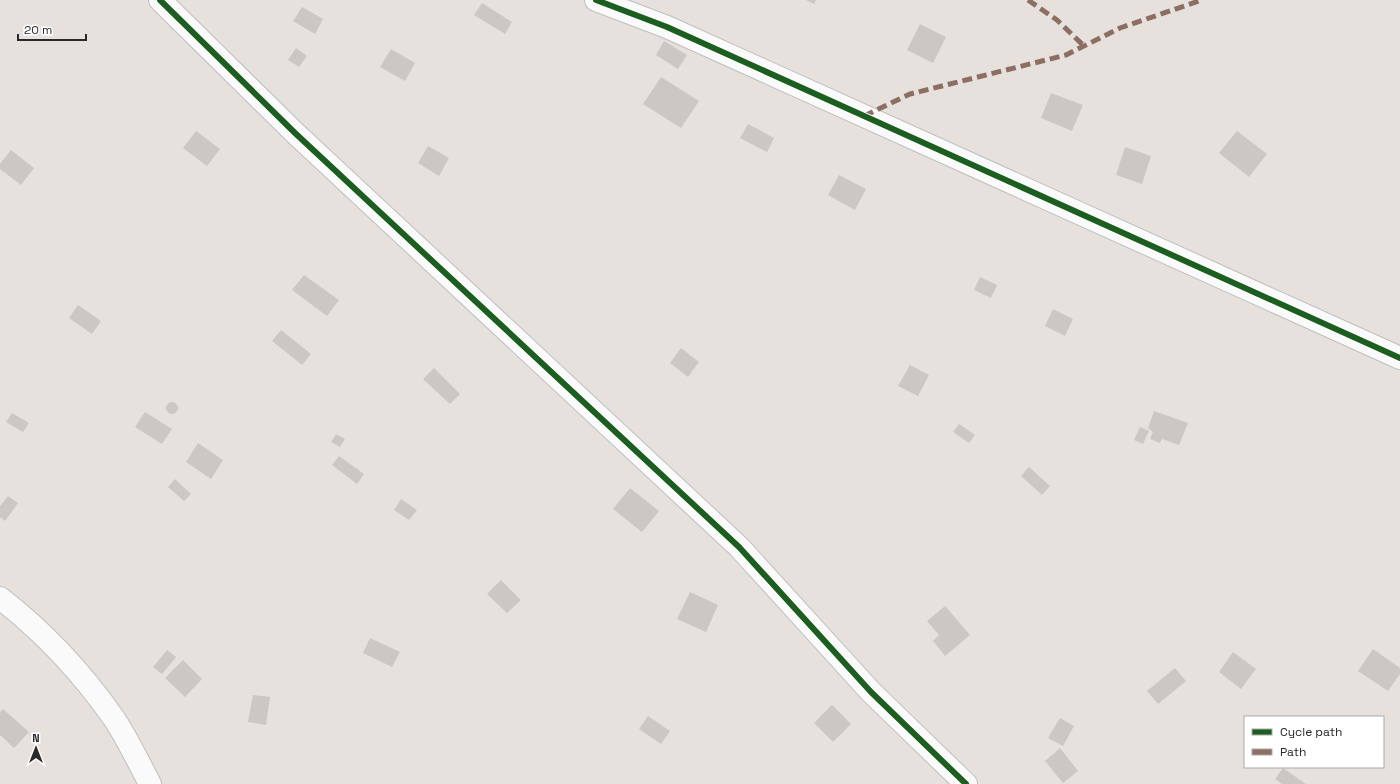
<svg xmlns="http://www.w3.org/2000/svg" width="1400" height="784" viewBox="0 0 1400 784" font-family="'Space Grotesk',sans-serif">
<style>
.building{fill:#cbc7c4}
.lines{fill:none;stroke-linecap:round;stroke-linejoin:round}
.minor-casing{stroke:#bfbfbf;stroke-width:24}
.tertiary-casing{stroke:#bfbfbf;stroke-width:24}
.minor{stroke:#fbfafa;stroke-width:22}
.tertiary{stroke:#fbfafa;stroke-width:22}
.quiet{stroke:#8d6e63;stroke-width:5;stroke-dasharray:10 5;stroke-linecap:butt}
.cycleway-casing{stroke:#fff;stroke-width:8}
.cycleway{stroke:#1b5e20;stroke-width:6}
</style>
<rect width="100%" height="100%" fill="#e6e1dd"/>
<!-- building -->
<path class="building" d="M806,0h10l-2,4z
M482,3l30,19 -7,12 -31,-19z
M302,7l21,12 -8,15 -22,-13z
M920,24l26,13 -13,26 -26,-13z
M664,41l23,14 -9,14 -22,-14z
M296,48l11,8 -8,11 -11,-7z
M391,49l24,14 -10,18 -25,-14z
M661,77l38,24 -18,27 -38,-24z
M1051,93l32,12 -11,26 -31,-13z
M748,124l26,14 -7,14 -27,-14z
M196,131l24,18 -13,17 -24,-18z
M1237,131l30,23 -18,23 -30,-24z
M428,146l21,12 -10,18 -21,-13z
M1125,147l26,9 -9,28 -26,-9z
M11,150l23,18 -13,17 -21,-16v-5z
M839,175l27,14 -11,21 -27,-15z
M304,275l35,25 -12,16 -35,-26z
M980,277l17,8 -6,13 -17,-8z
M78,305l23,16 -9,13 -23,-16z
M1053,309l20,10 -8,17 -20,-10z
M281,330l30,24 -9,11 -30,-24z
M681,348l18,14 -11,15 -18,-14z
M910,365l19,10 -11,21 -20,-10z
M434,368l26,26 -10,10 -27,-25z
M166 408a6 6 0 1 1 12 0a6 6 0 1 1-12 0Z
M1154,411l34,12 -9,22 -17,-6 -2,4 -10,-4 3,-7 -5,-4z
M145,412l27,17 -10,15 -27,-17z
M12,413l17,10 -6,9 -17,-10z
M959,424l16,11 -6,8 -16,-11z
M1140,427l9,4 -6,13 -9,-4z
M336,434l9,5 -5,8 -9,-5z
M198,443l25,17 -12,19 -25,-17z
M339,456l25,18 -7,10 -25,-19z
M1029,467l21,19 -8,9 -21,-19z
M175,479l16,15 -7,7 -16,-14z
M630,488l29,23 -17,21 -29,-23z
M8,496l10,7 -13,18 -5,-4v-11z
M401,499l16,11 -8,10 -15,-10z
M501,580l20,20 -14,13 -20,-19z
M690,592l28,13 -12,27 -29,-13z
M945,606l25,29 -25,21 -12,-15 6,-6 -12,-14z
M370,638l30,14 -8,15 -29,-14z
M1373,649l27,19v6l-12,17 -30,-20z
M167,650l9,7 -14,17 -9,-7z
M1233,652l23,17 -15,20 -22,-17z
M183,660l19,19 -17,18 -20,-19z
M1175,668l11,13 -28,23 -11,-13z
M253,695l17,2 -4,28 -18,-3z
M832,705l19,19 -18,18 -19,-19z
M3,709l26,23 -15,16 -14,-13v-23z
M648,716l22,15 -9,13 -22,-15z
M1060,718l14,8 -11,20 -15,-8z
M1060,748l18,23 -15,12 -18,-22z
M1283,768l23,16h-24l-7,-5z"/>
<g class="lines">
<defs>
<path id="minor" d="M160,0l135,133 444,414 132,145 95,92
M0,598c44,34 83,76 115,122 13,20 24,43 35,64"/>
<path id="tertiary" d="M596,0l71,27 733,331"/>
</defs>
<!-- minor casing -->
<use href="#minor" class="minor-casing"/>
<!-- tertiary casing -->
<use href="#tertiary" class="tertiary-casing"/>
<!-- minor -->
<use href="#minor" class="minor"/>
<!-- tertiary -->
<use href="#tertiary" class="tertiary"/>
<!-- quiet -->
<path class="quiet" d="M1028,0l29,20 27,26
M864,116l46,-22 156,-39 54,-27 82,-28"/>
<defs>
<path id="cycleway" d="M160,0l135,133 444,414 132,145 95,92
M596,0l71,27 733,331"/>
</defs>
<!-- cycleway casing -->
<use href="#cycleway" class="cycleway-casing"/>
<!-- cycleway -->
<use href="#cycleway" class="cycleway"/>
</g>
<!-- legend -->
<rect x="1244" y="716" width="140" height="52" fill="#ffffff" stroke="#a9a9a9"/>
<rect x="1252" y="729" width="20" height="6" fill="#1b5e20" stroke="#a9a9a9"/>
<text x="1280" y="736" font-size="12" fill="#282828">Cycle path</text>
<rect x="1252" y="749" width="20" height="6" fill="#8d6e63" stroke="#a9a9a9"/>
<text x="1280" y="756" font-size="12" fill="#282828">Path</text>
<!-- north arrow -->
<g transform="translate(36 748)" stroke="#ffffff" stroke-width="3" paint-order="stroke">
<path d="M0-3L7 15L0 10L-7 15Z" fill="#282828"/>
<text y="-6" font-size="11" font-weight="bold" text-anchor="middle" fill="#282828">N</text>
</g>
<!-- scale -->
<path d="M18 34v6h68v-6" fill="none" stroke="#282828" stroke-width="2"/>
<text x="24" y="34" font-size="12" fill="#282828" stroke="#ffffff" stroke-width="3" paint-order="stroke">20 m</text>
</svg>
